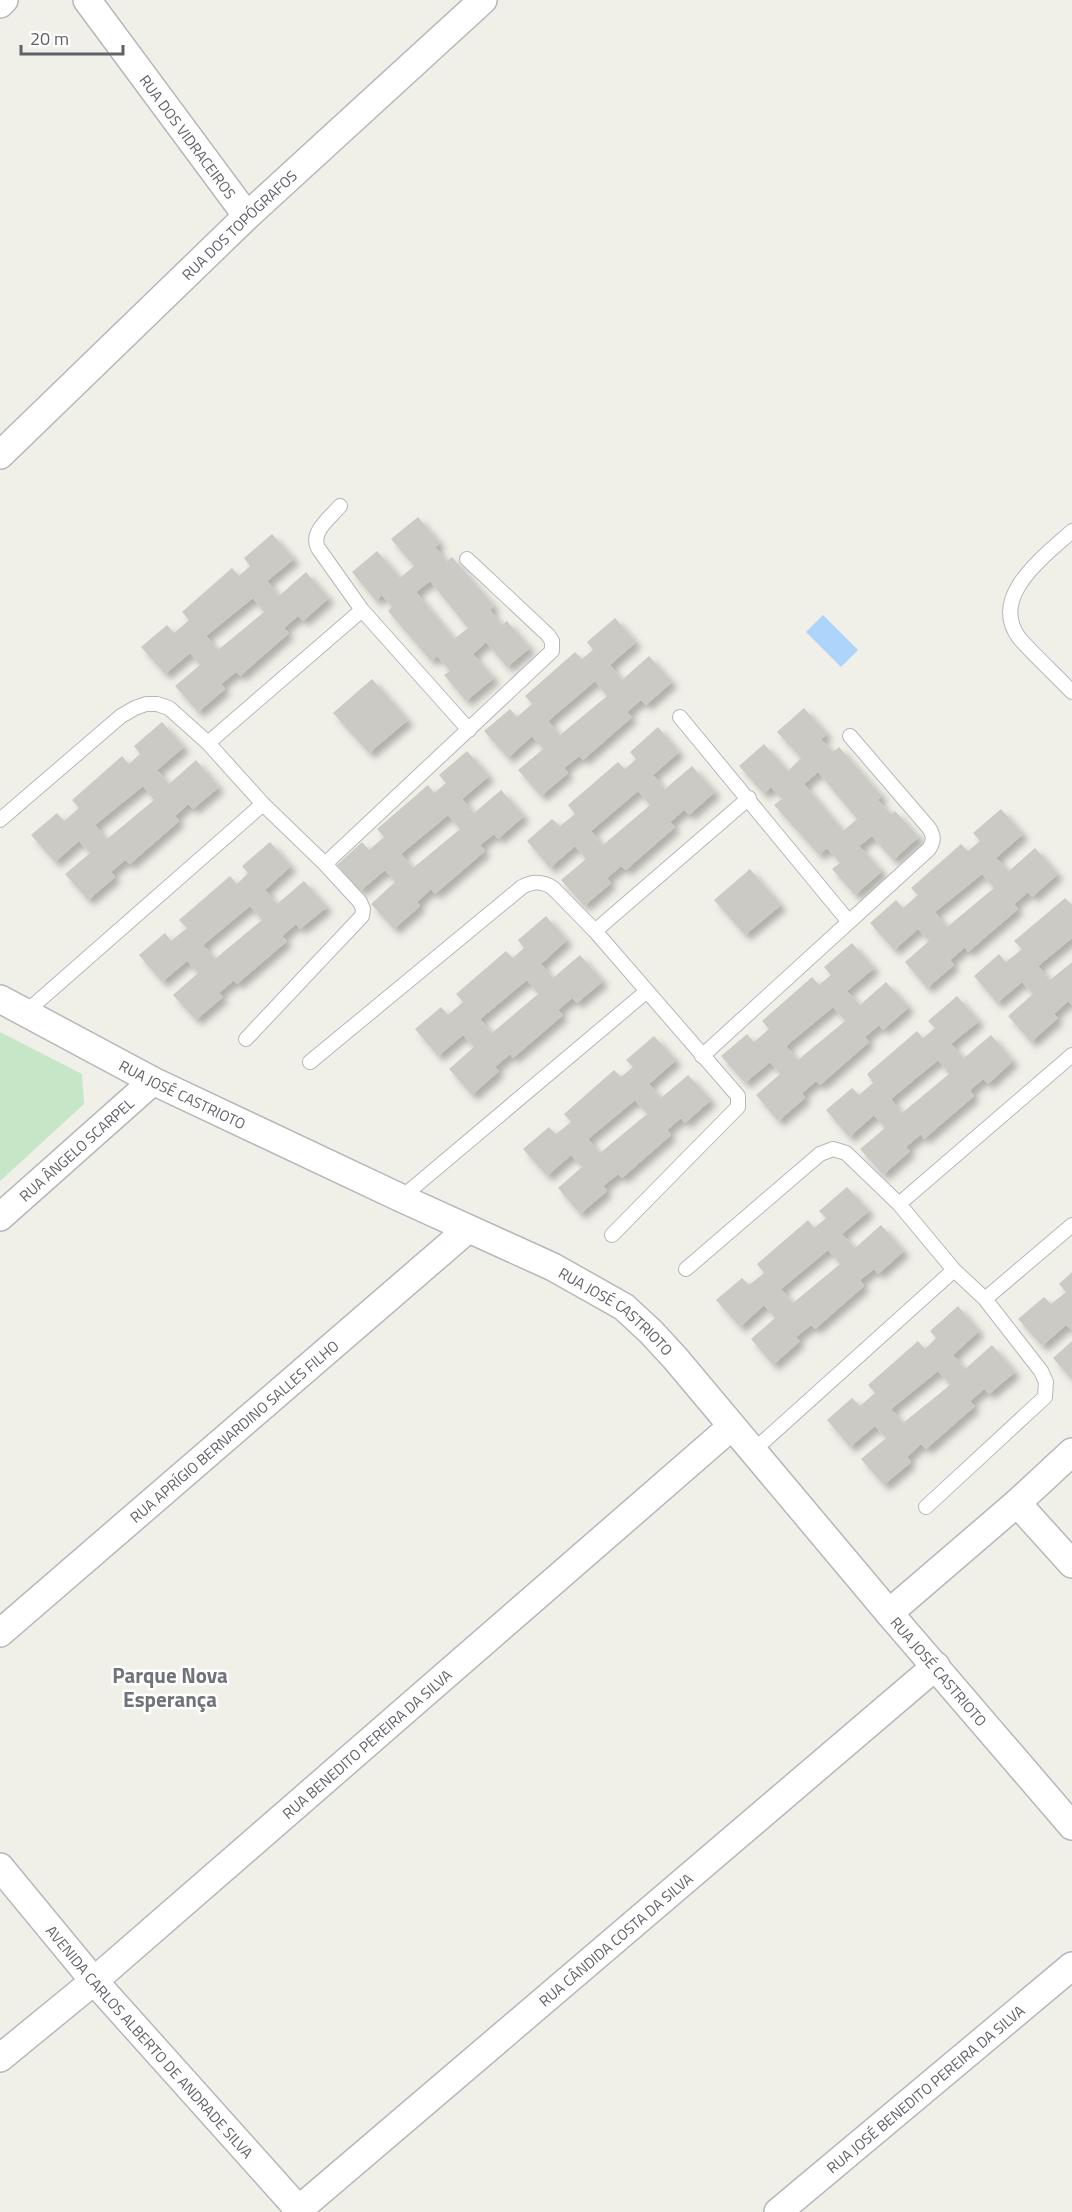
<svg xmlns="http://www.w3.org/2000/svg" width="1072" height="2212" viewBox="0 0 1072 2212" font-family="'Titillium Web',sans-serif">
<style>
.green{fill:#c6e6c8}
.water{fill:#add4fa}
.building{fill:#cccac4;fill-rule:evenodd;filter:url(#shadow)}
.lines{fill:none;stroke-linecap:round;stroke-linejoin:round}
.lane-casing{stroke:#b5b7bb;stroke-width:16}
.street-casing{stroke:#b5b7bb;stroke-width:30}
.lane{stroke:#fff;stroke-width:14}
.street{stroke:#fff;stroke-width:27}
.labels{text-anchor:middle;dominant-baseline:central;stroke-width:5;stroke-linejoin:round;paint-order:stroke}
.street-label{font-size:15px;fill:#5f6267;stroke:#fff}
.district-label{font-size:21px;font-weight:bold;fill:#707479;stroke:#fff}
</style>
<defs>
<filter id="shadow"><feDropShadow dx="5.5" dy="5.5" stdDeviation="3" flood-color="#0004"/></filter>
</defs>
<rect width="100%" height="100%" fill="#f0efe8"/>
<!-- green -->
<path class="green" d="M0,1032l82,42 2,30 -84,77z"/>
<!-- water -->
<path class="water" d="M823,615l35,35 -17,17 -35,-35z"/>
<!-- building -->
<path class="building" d="M418,517l22,26 -5,4 12,14 5,-4 42,49 -4,4 12,15 5,-4 23,27 -23,19 -21,-25 -13,12 21,24 -28,23 -22,-26 6,-4 -13,-15 -6,5 -43,-50 4,-4 -10,-12 -6,6 -24,-29 25,-21 23,27 14,-12 -23,-27zM430,581l38,47 -14,11 -38,-47z
M272,534l22,25 -27,22 12,15 27,-24 23,26 -26,23 -5,-5 -14,12 5,5 -49,43 -4,-4 -15,12 4,5 -27,23 -23,-26 25,-21 -10,-12 -25,21 -24,-27 26,-22 7,8 15,-13 -7,-8 50,-44 7,8 11,-10 -6,-8zM253,598l11,14 -46,38 -12,-14z
M615,618l21,24 -26,23 12,15 27,-24 23,26 -26,23 -5,-5 -14,12 5,5 -49,43 -4,-4 -15,12 4,5 -27,23 -23,-26 25,-21 -11,-13 -24,22 -24,-27 26,-22 7,8 15,-13 -7,-8 50,-44 7,7 11,-9 -6,-8zM595,681l12,15 -47,39 -12,-14z
M372,679l36,41 -39,33 -36,-40z
M804,708l23,26 -6,5 12,13 6,-5 43,49 -4,4 13,14 4,-3 24,26 -26,23 -21,-24 -13,10 23,25 -27,24 -23,-26 8,-6 -13,-15 -8,7 -45,-50 8,-6 -11,-12 -7,7 -25,-28 25,-22 24,27 13,-13 -24,-26zM818,772l39,47 -14,12 -39,-47z
M162,722l22,25 -27,23 12,14 27,-24 23,27 -26,22 -5,-5 -13,12 4,5 -49,43 -5,-4 -14,12 4,5 -27,23 -23,-26 25,-21 -11,-12 -24,21 -24,-27 26,-22 7,8 15,-13 -7,-8 50,-44 7,8 11,-10 -6,-8zM143,786l11,14 -47,39 -12,-14z
M658,727l21,25 -26,23 12,14 27,-23 23,26 -26,23 -5,-5 -14,12 5,5 -49,43 -5,-4 -14,12 4,5 -27,23 -23,-26 25,-21 -11,-13 -25,22 -23,-27 25,-22 8,7 15,-12 -7,-9 50,-43 7,7 11,-10 -6,-7zM638,791l12,14 -47,40 -12,-14z
M467,751l22,25 -27,23 12,14 27,-23 23,26 -26,23 -4,-5 -14,11 5,6 -50,43 -4,-5 -14,13 3,4 -26,23 -23,-25 24,-22 -10,-12 -25,21 -23,-26 25,-23 7,8 15,-13 -7,-8 51,-44 6,8 12,-10 -7,-8zM448,815l12,14 -47,39 -12,-14z
M1001,809l22,25 -27,24 13,13 26,-23 23,26 -26,23 -4,-5 -14,12 4,5 -50,43 -3,-5 -15,13 4,5 -27,23 -22,-26 24,-21 -11,-12 -24,21 -24,-27 26,-23 7,8 15,-13 -7,-7 50,-44 7,7 12,-10 -7,-8zM982,874l12,14 -47,39 -12,-15z
M270,842l21,24 -26,24 12,14 27,-23 23,26 -27,22 -4,-5 -14,12 5,5 -50,43 -3,-4 -15,13 4,4 -27,23 -23,-25 25,-22 -11,-12 -25,21 -23,-27 26,-22 6,8 16,-13 -8,-8 51,-44 7,8 11,-11 -6,-7zM250,906l12,14 -47,39 -12,-14z
M750,869l31,36 -36,30 -31,-35z
M1065,898l7,7v33l-34,28 12,14 22,-18v43l-4,-4 -14,13 4,4 -27,24 -23,-26 25,-22 -11,-12 -25,21 -23,-27 25,-22 7,8 16,-13 -8,-8z
M546,916l21,24 -26,24 12,14 27,-23 23,26 -26,22 -5,-5 -14,12 5,5 -50,43 -3,-4 -15,13 4,4 -27,24 -23,-26 25,-22 -11,-12 -25,21 -23,-27 26,-22 7,8 15,-13 -7,-8 50,-43 7,7 11,-10 -6,-8zM527,980l11,14 -46,39 -12,-14z
M852,943l22,25 -27,23 13,14 26,-23 23,25 -26,23 -4,-5 -14,12 4,5 -49,43 -4,-4 -14,12 3,5 -27,23 -22,-26 24,-21 -10,-12 -25,21 -24,-27 26,-22 7,8 15,-13 -7,-8 50,-44 7,8 12,-10 -7,-8zM833,1007l12,14 -47,39 -12,-14z
M957,996l22,25 -28,23 13,14 27,-23 22,26 -25,23 -5,-5 -13,11 4,6 -50,43 -3,-5 -15,13 4,4 -27,24 -23,-26 25,-21 -11,-13 -25,22 -23,-27 26,-22 7,7 14,-12 -6,-9 50,-43 6,7 12,-10 -7,-7zM938,1060l11,14 -47,39 -11,-14z
M654,1036l22,24 -27,24 12,14 27,-23 23,25 -26,23 -4,-5 -14,12 4,5 -49,43 -4,-4 -15,12 4,5 -27,23 -22,-26 24,-21 -11,-12 -24,21 -24,-27 26,-22 7,7 15,-12 -7,-8 50,-44 7,7 12,-10 -7,-7zM635,1100l12,14 -47,39 -12,-14z
M847,1187l22,24 -27,23 13,14 26,-23 23,26 -26,23 -4,-5 -14,11 4,6 -49,43 -4,-4 -15,12 4,4 -27,24 -22,-26 24,-21 -11,-13 -24,22 -24,-27 26,-22 7,7 15,-12 -7,-9 51,-44 6,8 12,-10 -7,-7zM828,1250l12,14 -47,39 -12,-14z
M1072,1272v59l-6,-6 -24,21 -24,-27 26,-22 7,7 15,-12 -7,-8z
M958,1306l21,25 -26,24 12,14 27,-24 23,27 -26,22 -5,-5 -14,12 5,5 -49,43 -5,-5 -14,13 4,5 -27,23 -23,-26 25,-21 -11,-12 -25,21 -23,-27 25,-22 8,8 15,-13 -7,-8 50,-44 7,8 11,-11 -6,-7zM938,1371l12,14 -47,38 -12,-14z
M1072,1341v39l-19,-22z"/>
<g class="lines">
<defs>
<path id="lane" d="M340,506c-10,12 -30,26 -22,42l44,62 107,120
M1072,531c-27,25 -85,66 -52,108 16,18 35,35 52,53
M680,717l169,205
M208,743l154,-133
M0,820l121,-104 14,-8 11,-4h11l12,4 39,35 55,61 62,60 35,38 3,7 -1,7 -116,123
M325,864l227,-213v-10l-4,-6 -81,-76
M595,931l154,-133
M26,1012l237,-208
M702,1056l227,-207c5,-8 5,-13 0,-21l-79,-92
M310,1062l212,-175c11,-6 20,-6 31,1l42,43 143,165v11l-126,128
M401,1198l246,-207
M899,1204l173,-149
M686,1269l134,-115 13,-5 13,4 53,51 55,66 31,29 56,72 5,11 -1,15 -119,110
M985,1299l87,-74
M753,1451l201,-181"/>
<g id="street">
<path id="s1" d="M87,0l160,216"/>
<path d="M0,4l4,-4"/>
<path id="s2" d="M0,455l247,-239 236,-216"/>
<path id="s3" d="M0,999l153,82 248,117 152,69 71,40 27,25 24,26 214,255 183,213"/>
<path id="s4" d="M0,1217l153,-136"/>
<path d="M1017,1503l55,61"/>
<path d="M889,1613l128,-110 55,-51"/>
<path id="s5" d="M0,1633l468,-404"/>
<path id="s6" d="M0,1867l94,114 207,231"/>
<path id="s7" d="M0,2058l94,-77 637,-554"/>
<path id="s8" d="M296,2212l640,-546"/>
<path id="s9" d="M778,2212l294,-246"/>
</g>
</defs>
<!-- lane casing -->
<use href="#lane" class="lane-casing"/>
<!-- street casing -->
<use href="#street" class="street-casing"/>
<!-- lane -->
<use href="#lane" class="lane"/>
<!-- street -->
<use href="#street" class="street"/>
</g>
<g class="labels">
<!-- street labels -->
<g class="street-label">
<text stroke="none"><textPath href="#s1" startOffset="170">RUA DOS VIDRACEIROS</textPath></text>
<text stroke="none"><textPath href="#s2" startOffset="332">RUA DOS TOPÓGRAFOS</textPath></text>
<text stroke="none"><textPath href="#s3" startOffset="206">RUA JOSÉ CASTRIOTO</textPath></text>
<text stroke="none"><textPath href="#s4" startOffset="102">RUA ÂNGELO SCARPEL</textPath></text>
<text stroke="none"><textPath href="#s3" startOffset="692">RUA JOSÉ CASTRIOTO</textPath></text>
<text stroke="none"><textPath href="#s5" startOffset="309">RUA APRÍGIO BERNARDINO SALLES FILHO</textPath></text>
<text stroke="none"><textPath href="#s3" startOffset="1178">RUA JOSÉ CASTRIOTO</textPath></text>
<text stroke="none"><textPath href="#s7" startOffset="483">RUA BENEDITO PEREIRA DA SILVA</textPath></text>
<text stroke="none"><textPath href="#s8" startOffset="420">RUA CÂNDIDA COSTA DA SILVA</textPath></text>
<text stroke="none"><textPath href="#s6" startOffset="230">AVENIDA CARLOS ALBERTO DE ANDRADE SILVA</textPath></text>
<text stroke="none"><textPath href="#s9" startOffset="192">RUA JOSÉ BENEDITO PEREIRA DA SILVA</textPath></text>
</g>
<!-- district labels -->
<g class="district-label">
<text x="170" y="1675">Parque Nova<tspan x="170" dy="24">Esperança</tspan></text>
</g>
</g>
<!-- scale -->
<path d="M21 45v9h102v-9" fill="none" stroke="#5f6267" stroke-width="3"/>
<text x="30" y="45" font-size="18" fill="#5f6267" stroke="#ffffff" stroke-width="4.5" paint-order="stroke">20 m</text>
</svg>
